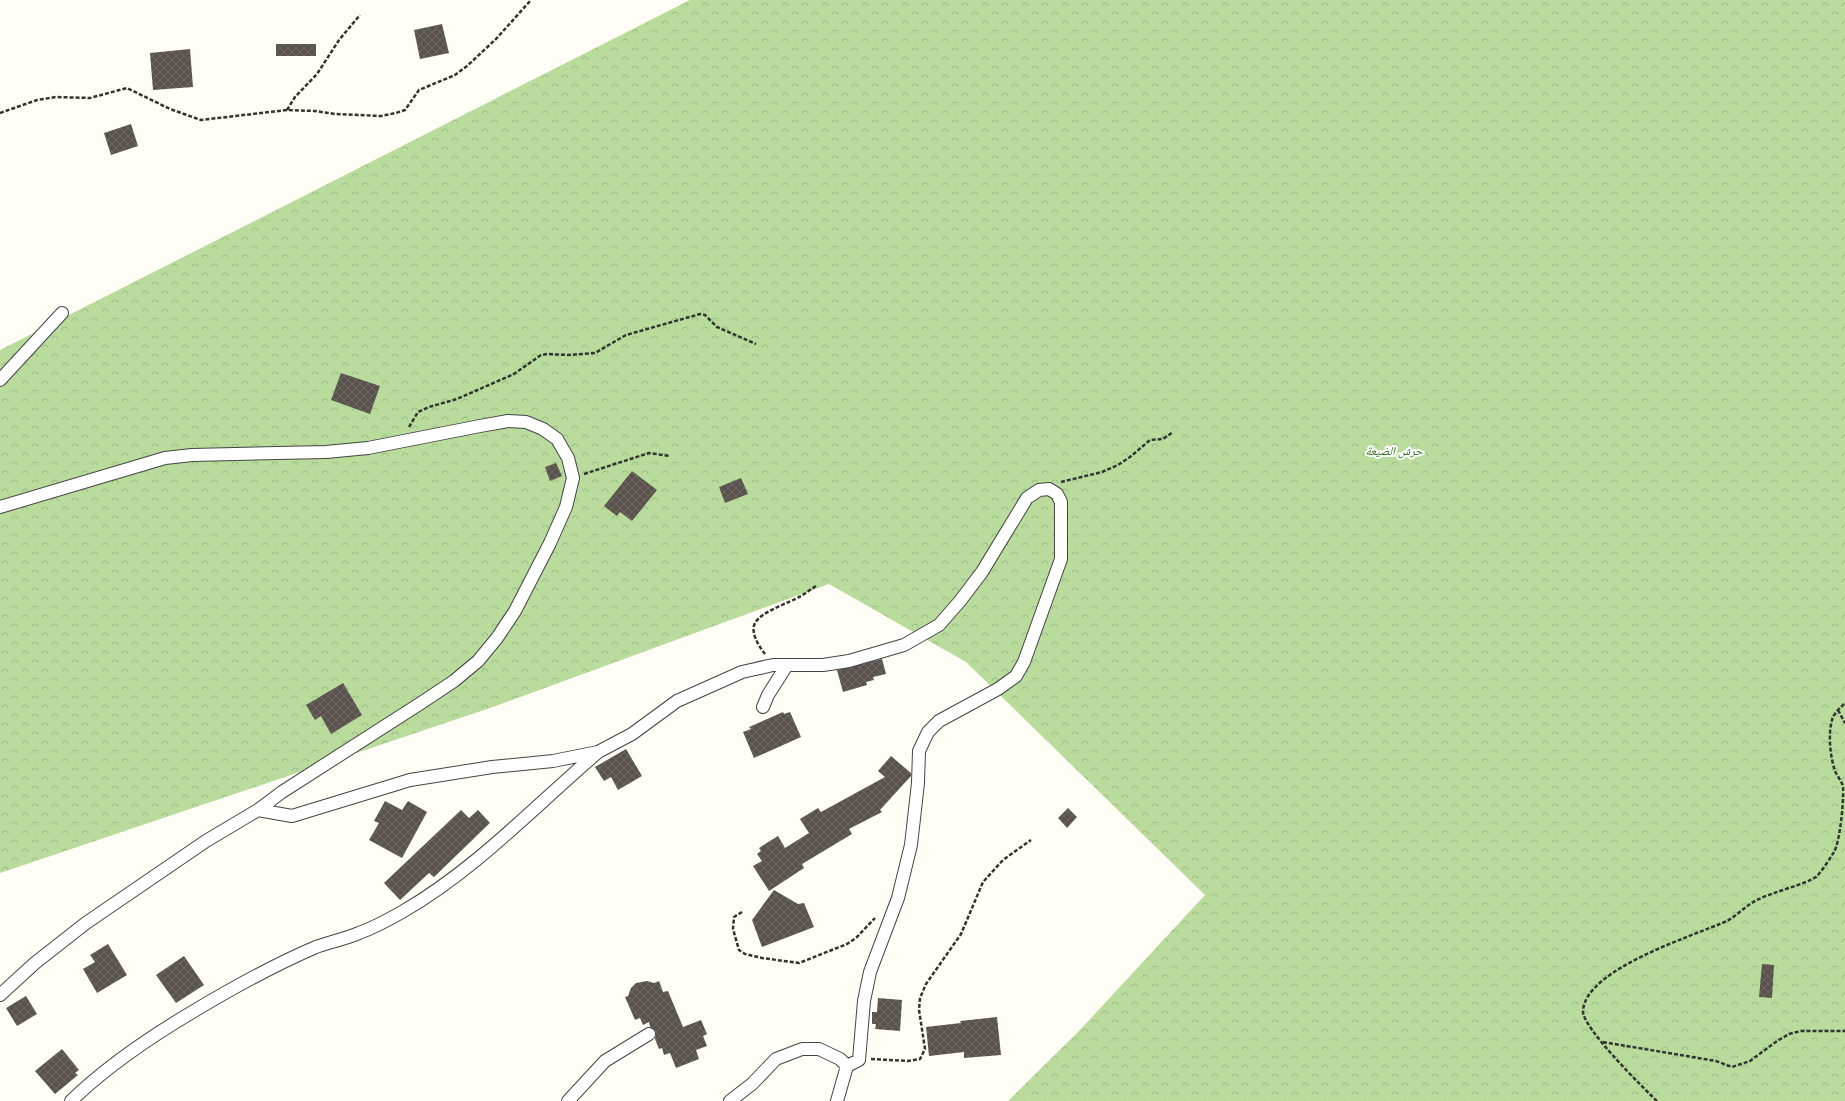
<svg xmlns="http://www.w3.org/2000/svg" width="1845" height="1101" viewBox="0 0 1845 1101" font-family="Lora,'Noto Naskh Arabic',serif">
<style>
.forest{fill:url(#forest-crowns)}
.building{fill:url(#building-cross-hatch)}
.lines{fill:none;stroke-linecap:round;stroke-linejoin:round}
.street-casing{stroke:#444;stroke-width:14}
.path{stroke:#333;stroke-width:2.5;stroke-dasharray:4 2;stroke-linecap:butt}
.street{stroke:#fff;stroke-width:12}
.labels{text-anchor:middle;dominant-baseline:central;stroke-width:4;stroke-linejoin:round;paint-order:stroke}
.park-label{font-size:12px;font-style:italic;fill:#2f6b1f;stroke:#fff}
</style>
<defs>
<pattern id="forest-crowns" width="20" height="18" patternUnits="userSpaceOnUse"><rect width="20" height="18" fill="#b9dc9c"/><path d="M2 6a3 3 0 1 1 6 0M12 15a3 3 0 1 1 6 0" fill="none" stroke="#9ebc85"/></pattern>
<pattern id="building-cross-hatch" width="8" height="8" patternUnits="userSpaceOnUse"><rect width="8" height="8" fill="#5a524d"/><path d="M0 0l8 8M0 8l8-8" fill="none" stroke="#6d6662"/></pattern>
</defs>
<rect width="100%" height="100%" fill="#fffdf5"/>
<!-- forest -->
<path class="forest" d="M690,0h1155v1101h-837l71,-70 126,-136 -239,-233 -137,-78 -339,124 -490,165v-523z"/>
<!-- building -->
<path class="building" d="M442,24l7,29 -29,6 -6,-29z
M276,44h40v12h-40z
M190,49l3,38 -40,3 -3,-37z
M131,124l7,22 -27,9 -7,-22z
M341,373l39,13 -10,28 -39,-14z
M556,463l6,13 -12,5 -5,-14z
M632,471l25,19 -25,31 -12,-9 -3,4 -13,-10z
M741,478l7,16 -23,9 -6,-16z
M882,659l4,15 -13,3 1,3 -8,2 1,3 -24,7 -6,-22z
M343,683l19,32 -31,19 -10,-18 -6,4 -9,-15z
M783,712l1,2 6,-2 11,25 -47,21 -11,-26 8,-3 -2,-2z
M626,749l16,27 -24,14 -7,-13 -7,4 -9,-14z
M891,756l20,17v3l-31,34 2,2 -33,17 3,5 -50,30 2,4 -35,23 -16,-25 9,-5 -5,-7 4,-3 -2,-3 19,-12 7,12 24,-15 -9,-14 18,-11 3,4 64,-35 -7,-6z
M385,801l17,9 6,-9 19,11 -25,46 -33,-18 10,-17 -5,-2z
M1068,808l9,9 -10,11 -9,-10z
M461,810l8,8 9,-8 12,13 -56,54 -5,-4 -29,27 -16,-17z
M774,890l24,14 6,-1 10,24 -52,20 -10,-27z
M108,944l19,31 -30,18 -14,-24 12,-7 -5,-7z
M184,956l20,29 -28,18 -20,-28z
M1762,964l12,1 -2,33 -13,-1z
M647,981l7,2 5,-2 4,11 5,-1 15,36 18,-7 6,14 -4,2 4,10 -11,4 3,9 -23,9 -6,-15 -6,2 -2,-7 -3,1 -4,-10 1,-5 -1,-4 -5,-3 -1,-5 -6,3 -3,-7 -5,2 -10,-23 3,-1 3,-8 5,-5z
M26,996l11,18 -20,12 -11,-18z
M878,998l24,2 -2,31 -25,-2 1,-5h-4v-12h5z
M997,1017l4,38 -37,3v-6l-35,4 -3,-29 35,-4 -1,-2z
M62,1049l17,21 -4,3 3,2 -23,19 -20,-23z"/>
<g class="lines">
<defs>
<path id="street" d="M0,380l62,-67
M0,507l165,-49 27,-3 134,-3 42,-4 112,-22 28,-5 18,1 17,7 14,10 11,19 5,20 -7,29 -16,36 -35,68 -18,27 -19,23 -24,20 -33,22 -139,89 -24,18 -52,31 -120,82 -51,40 -35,32
M763,707l5,-12 19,-30
M258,810l34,6 118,-36 82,-13 61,-6 45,-9 34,-18 45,-33 65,-29 31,-7h50l26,-4 55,-16 35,-20 21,-24 22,-29 45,-74 12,-8 10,-1 8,5 4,8v57l-37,103 -8,14 -18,13 -59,32 -11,11 -9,19 -1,32 -7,62 -13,53 -28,74 -6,29 -5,59 -12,6 -10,35
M71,1101c37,-36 79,-64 123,-90 40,-24 80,-46 122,-64 14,-5 29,-8 43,-14 14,-5 29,-13 43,-21 73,-42 132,-105 195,-159
M568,1101l37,-40 44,-27
M730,1101l22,-17 24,-25 26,-10h17l21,10 7,7"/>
</defs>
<!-- street casing -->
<use href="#street" class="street-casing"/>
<!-- path -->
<path class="path" d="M287,110l8,-13 22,-23 22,-34 21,-25
M0,113l37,-13 19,-3 34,1 37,-10 43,21 31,11 86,-10 28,1 20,3 46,2 15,-3 9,-3 14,-20 36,-15 12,-9 29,-27 35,-39
M409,427l9,-15 11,-5 28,-8 57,-25 27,-19 6,-1 21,1 27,-2 31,-18 74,-21 5,1 12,12 39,17
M584,474l65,-21 21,3
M1061,482l41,-10 16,-7 12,-8 20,-17 13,-1 10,-7
M765,654c-6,-8 -15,-21 -10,-31 7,-12 34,-20 46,-27 5,-3 10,-7 15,-10
M1838,710l7,13
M742,912l-8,5 -1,12 6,21 6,4 17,4 37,5 48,-19 9,-6 19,-20
M1603,1042l113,19 16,6 18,-6 27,-20 12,-7 12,-3h44
M871,1059l37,2 12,-2 5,-10 -6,-39 1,-12 6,-14 35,-50 22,-52 20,-22 28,-20
M1657,1101c-14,-13 -75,-74 -74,-90 2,-42 110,-75 144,-90 11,-6 20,-17 32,-22 14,-7 47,-15 57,-22 6,-6 13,-17 18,-25 6,-10 10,-52 9,-65 -1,-6 -6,-11 -8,-16 -5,-15 -7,-37 -3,-51 2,-7 8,-12 13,-17"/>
<!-- street -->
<use href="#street" class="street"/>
</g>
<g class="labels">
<!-- park labels -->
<g class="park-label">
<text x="1394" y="450">حرش الضيعة</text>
</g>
</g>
</svg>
